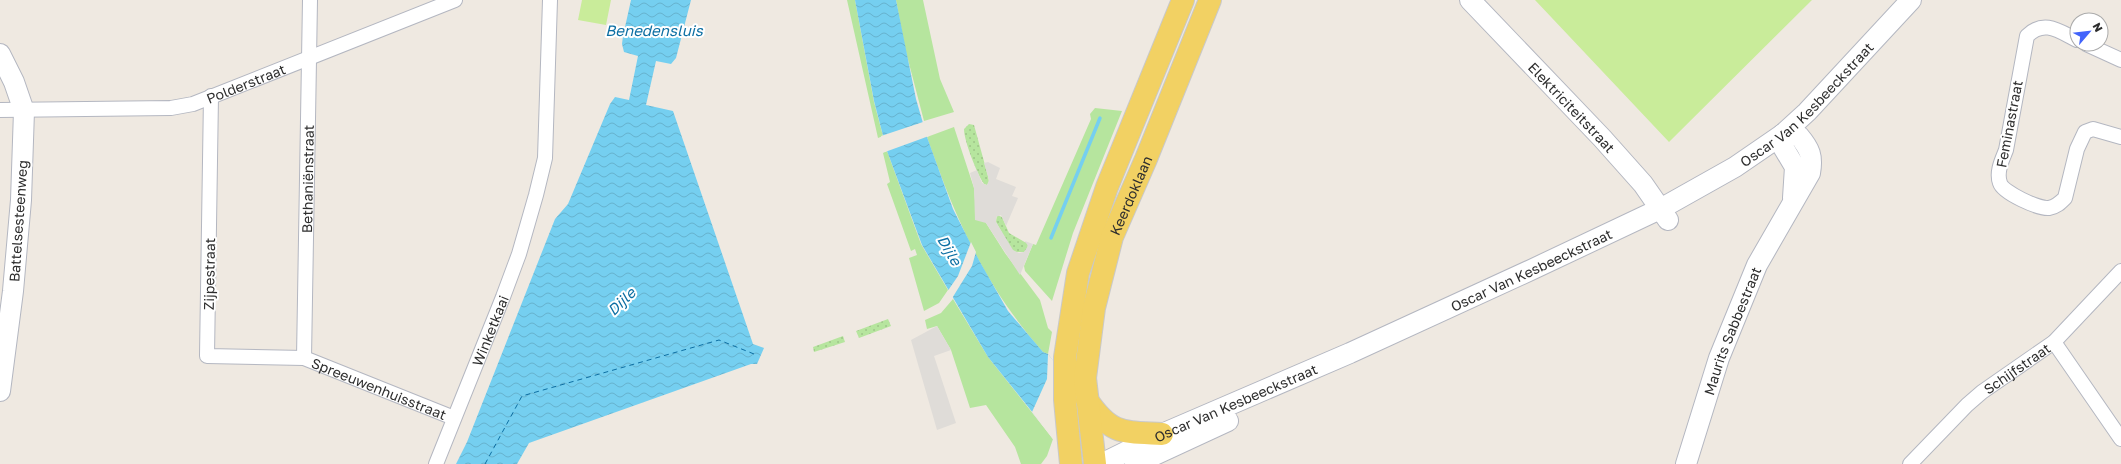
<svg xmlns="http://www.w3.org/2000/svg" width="2121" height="464" viewBox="0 0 2121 464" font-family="'Golos Text',sans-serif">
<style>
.grass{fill:#b6e59e}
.garden{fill:url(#garden-dots)}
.pitch{fill:#c9ec9a}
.plaza{fill:#dfdcd8}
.water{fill:url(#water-waves)}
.pier{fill:#efe9e1}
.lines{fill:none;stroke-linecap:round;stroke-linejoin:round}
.stream{stroke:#75cff0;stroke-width:3.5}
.ferry{stroke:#0d6fa3;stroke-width:1;stroke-dasharray:5 4;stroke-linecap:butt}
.street-casing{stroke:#b4b7c1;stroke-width:16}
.secondary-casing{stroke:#b4b7c1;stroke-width:22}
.primary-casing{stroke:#c9c9c9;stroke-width:24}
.street{stroke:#fff;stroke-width:14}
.secondary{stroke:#fff;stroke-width:20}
.primary{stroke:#f2d163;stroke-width:22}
.labels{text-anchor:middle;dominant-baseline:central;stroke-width:4;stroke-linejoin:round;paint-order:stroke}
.street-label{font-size:14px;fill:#2e2e2e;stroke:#fff}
.water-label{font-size:15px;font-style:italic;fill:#0d6fa3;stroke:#fff}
</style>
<defs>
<pattern id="garden-dots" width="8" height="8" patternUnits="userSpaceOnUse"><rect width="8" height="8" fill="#b6e59e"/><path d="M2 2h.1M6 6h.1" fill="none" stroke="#9dc588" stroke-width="1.8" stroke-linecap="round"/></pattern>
<pattern id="water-waves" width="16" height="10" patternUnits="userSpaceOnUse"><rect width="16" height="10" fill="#75cff0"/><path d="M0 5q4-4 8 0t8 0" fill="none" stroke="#66b2ce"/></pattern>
</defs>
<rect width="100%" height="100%" fill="#efe9e1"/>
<!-- grass -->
<path class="grass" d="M847,0h8l19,102 9,34 -5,2z
M896,0h27l17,79 14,33 -30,9 -19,-73z
M1095,108l27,3 -49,122 -21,68 -27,-30 -1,-5 9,-22 3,1 55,-126 -1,-5z
M954,127l20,61 1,12 11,23 19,30 35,47 8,28 4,4 -4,22 -5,-2c-59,-67 -87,-132 -116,-215z
M887,151l34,93 27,46 -9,13 -15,8 -15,-53 8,-3 -2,-6 -4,2 -24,-67 3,-2 -7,-29z
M953,299l35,58 65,82 -6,17 -6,8h-20l-6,-17 -29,-42 -16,3 -19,-58 -14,-24 -10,3 -2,-9 16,-7z"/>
<!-- garden -->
<path class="garden" d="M969,124l5,1 14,51 1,6 -2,3 -3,-1c-7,-10 -20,-43 -20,-55z
M997,215l5,2 7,16 19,11 -1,6 -3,2h-9l-4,-3 -15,-27z
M888,319l3,7 -32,12 -3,-7z
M843,336l2,6 -31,10 -1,-5z"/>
<!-- pitch -->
<path class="pitch" d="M582,0h29l-5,25 -28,-5z
M1535,0h277l-143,142z"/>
<!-- plaza -->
<path class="plaza" d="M988,162l12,6 -4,11 20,8 -4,9 6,2 -12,28 -5,-11 -5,2v5l17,28 6,3 5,-1 4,-6 -3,-5 8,3 -13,31 -34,-52 -11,-3 -1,-32 -4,-15 7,-3 5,13 5,2 2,-5 -5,-17z
M937,326l14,24 -17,6 22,67 -19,7 -26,-90z"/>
<!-- water -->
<path class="water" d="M631,0h60l-15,58 -5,6 -15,-3 -10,44 27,6 80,233 11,4 -7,16h-6l-222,79 -12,21h-61l11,-22 88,-223 13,-15 42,-100 5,-7 14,3 9,-44 -14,-4 -2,-8 1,-8z
M855,0h41l20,99 11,38 26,72 27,53 28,49 35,41 5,2 84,110h-58l-86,-107 -66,-112 -35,-94 -13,-50z"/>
<!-- pier -->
<path class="pier" d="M926,121l3,15 -44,16 -4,-16z
M971,242l5,10 -4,14 -21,34 -4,-8 11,-16z
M1048,354l86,110h-62l-40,-52 15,-33z"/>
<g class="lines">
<!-- stream -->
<path class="stream" d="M1051,238l49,-120"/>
<!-- ferry -->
<path class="ferry" d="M485,464l37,-68 197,-56 35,14"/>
<defs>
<g id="street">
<path d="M2077,40c-18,-9 -33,-21 -50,-4l-21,114c-4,10 -10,22 -6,33 3,10 39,26 49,25 7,-1 11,-5 16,-10l12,-49 8,-17 8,-3 28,8"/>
<path d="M2086,44l35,16"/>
<path id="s1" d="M211,96l-4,260 97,2 150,60"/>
<path id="s2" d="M0,110l171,-2 22,-4 262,-104"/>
<path d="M2054,342l67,97"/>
<path id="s3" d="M304,358l6,-358"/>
<path id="s4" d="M436,464l67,-167 16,-43 17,-59 9,-37 5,-158"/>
<path id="s5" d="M1910,464l57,-59 15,-13 72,-50 67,-71"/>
</g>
<g id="secondary">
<path id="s6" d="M1470,0l132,138 41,46 25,36"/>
<path d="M0,54l14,28 10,29 -3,89 -8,91 -13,100"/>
<path d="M1783,134v13l12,20 -2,31"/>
<path id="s7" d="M1101,464l61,-30 188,-81 183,-84 129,-61 73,-41 48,-33 24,-22 104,-112"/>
<path d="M1135,464l93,-43"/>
<path id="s8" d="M1686,464l33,-106 38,-93 53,-92c3,-17 0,-24 -11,-37l-16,-2"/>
</g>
<g id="primary">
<path d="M1087,400c24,35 36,32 75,34"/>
<path d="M1071,464l-6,-64v-43l13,-84 29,-86 76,-187"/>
<path id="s9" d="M1095,464l-10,-86 9,-70 18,-71 34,-78 64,-159"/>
</g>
</defs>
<!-- street casing -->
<use href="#street" class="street-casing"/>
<!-- secondary casing -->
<use href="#secondary" class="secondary-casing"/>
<!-- primary casing -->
<use href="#primary" class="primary-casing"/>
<!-- street -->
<use href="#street" class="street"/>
<!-- secondary -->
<use href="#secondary" class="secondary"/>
<!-- primary -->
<use href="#primary" class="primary"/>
</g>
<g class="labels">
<!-- street labels -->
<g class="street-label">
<text stroke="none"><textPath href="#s2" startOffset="250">Polderstraat</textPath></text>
<text stroke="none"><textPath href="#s7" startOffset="796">Oscar Van Kesbeeckstraat</textPath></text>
<text stroke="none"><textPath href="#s6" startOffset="148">Elektriciteitstraat</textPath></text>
<text transform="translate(2009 124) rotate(-79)">Feminastraat</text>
<text stroke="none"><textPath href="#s3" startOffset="179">Bethaniënstraat</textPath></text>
<text stroke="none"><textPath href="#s9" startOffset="276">Keerdoklaan</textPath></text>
<text transform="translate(18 221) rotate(-86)">Battelsesteenweg</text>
<text stroke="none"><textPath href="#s7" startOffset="472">Oscar Van Kesbeeckstraat</textPath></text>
<text transform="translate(209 274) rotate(-89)">Zijpestraat</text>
<text stroke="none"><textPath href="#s4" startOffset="144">Winketkaai</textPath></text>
<text stroke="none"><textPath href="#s8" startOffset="141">Maurits Sabbestraat</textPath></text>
<text stroke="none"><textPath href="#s5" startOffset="144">Schijfstraat</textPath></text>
<text stroke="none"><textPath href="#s1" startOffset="438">Spreeuwenhuisstraat</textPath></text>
<text stroke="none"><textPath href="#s7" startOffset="148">Oscar Van Kesbeeckstraat</textPath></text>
</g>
<!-- water labels -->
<g class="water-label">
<text x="654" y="30">Benedensluis</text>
<text transform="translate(950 250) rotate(60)">Dijle</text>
<text transform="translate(621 301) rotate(-44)">Dijle</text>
</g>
</g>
<!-- north arrow -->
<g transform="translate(2089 32) rotate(62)"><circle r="19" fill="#ffffff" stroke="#ababab"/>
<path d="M0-3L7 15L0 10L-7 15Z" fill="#4264fb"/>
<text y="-6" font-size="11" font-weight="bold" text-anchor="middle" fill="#2e2e2e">N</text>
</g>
</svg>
